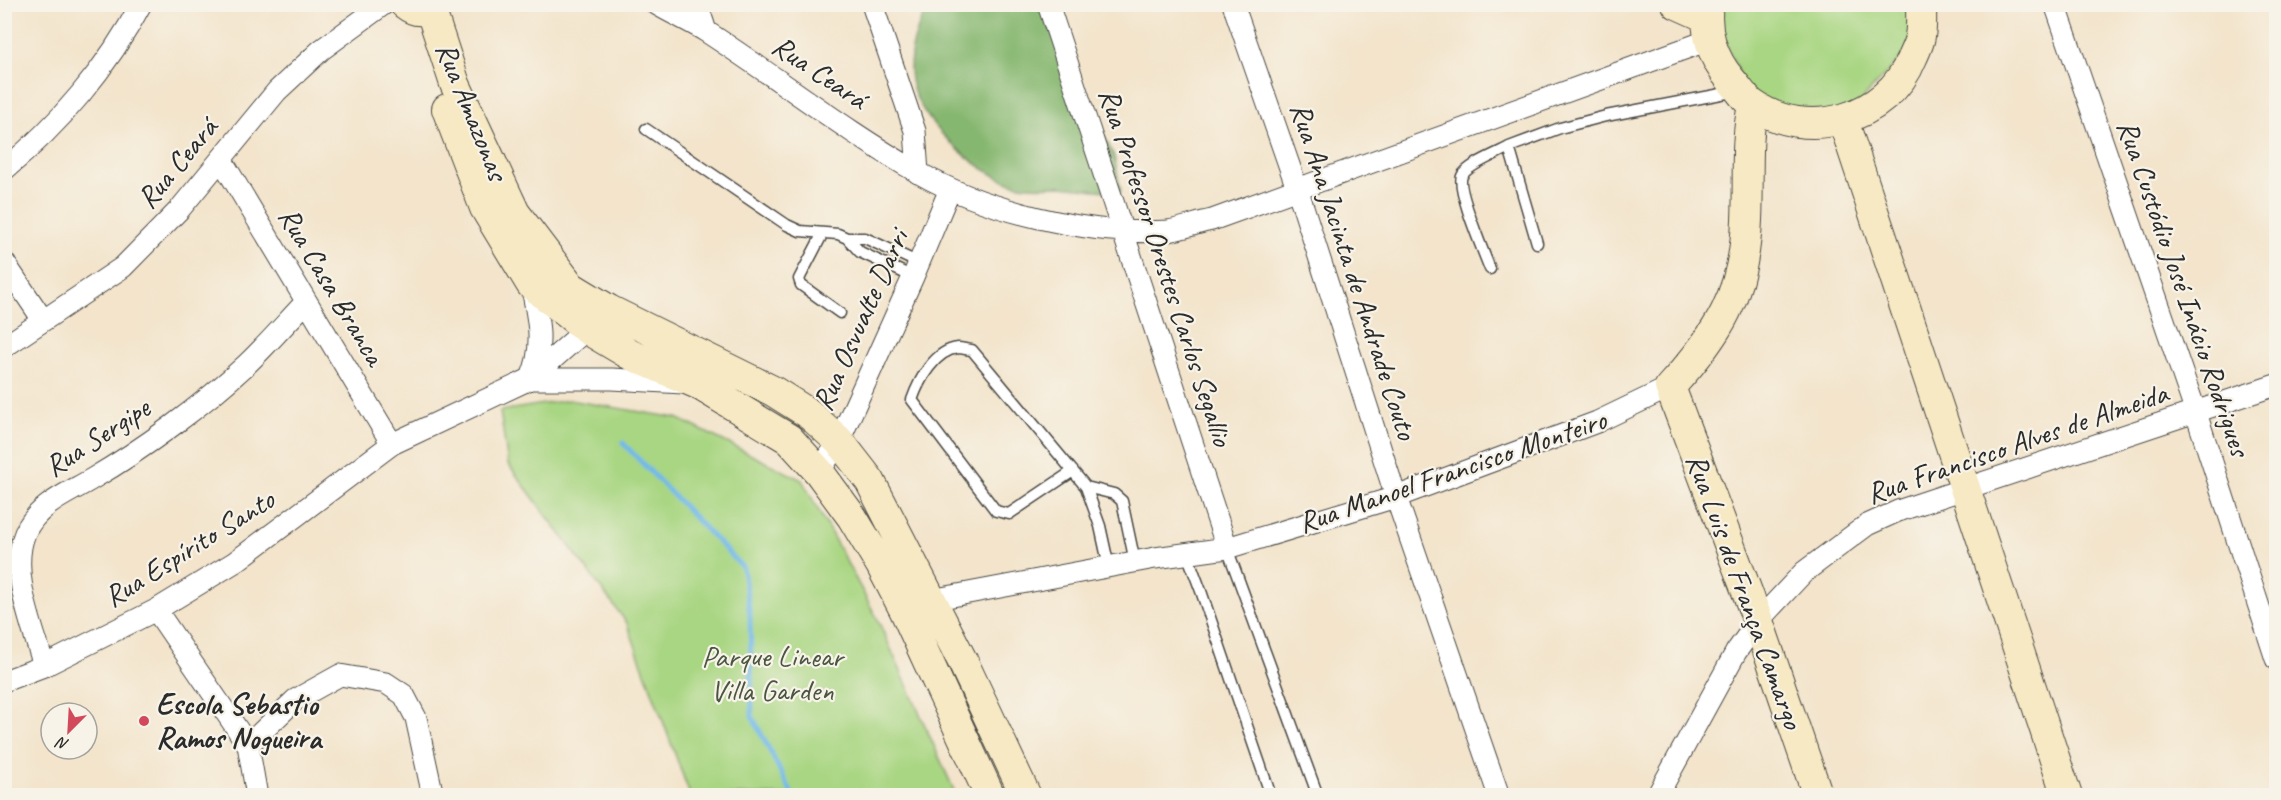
<svg xmlns="http://www.w3.org/2000/svg" width="2281" height="800" viewBox="0 0 2281 800" font-family="Caveat,sans-serif">
<style>
.green{fill:#a9d682;stroke:#6a8056;stroke-width:1.5}
.forest{fill:#86b770;stroke:#58714e;stroke-width:1.5}
.lines{fill:none;stroke-linecap:round;stroke-linejoin:round}
.stream{stroke:#72b9e9;stroke-width:5}
.lane-casing{stroke:#494743;stroke-width:13}
.street-casing{stroke:#494743;stroke-width:23}
.secondary-casing{stroke:#494743;stroke-width:32}
.lane{stroke:#fff;stroke-width:10}
.street{stroke:#fff;stroke-width:21}
.secondary{stroke:#f6e9c3;stroke-width:30}
.poi-dot{fill:#d1495b;stroke:#f7f3e8;stroke-width:2}
.labels{text-anchor:middle;dominant-baseline:central;stroke-width:4.5;stroke-linejoin:round;paint-order:stroke}
.street-label{font-size:30px;fill:#2b2b2b;stroke:#f7f3e8}
.park-label{font-size:30px;fill:#4a5641;stroke:#f7f3e8}
.poi-label{font-size:30px;font-weight:bold;fill:#2b2b2b;stroke:#f7f3e8;text-anchor:start}
</style>
<rect width="100%" height="100%" fill="#f7f3e8"/>
<filter id="ink" filterUnits="userSpaceOnUse"><feTurbulence type="fractalNoise" baseFrequency=".0167" numOctaves="2"/><feDisplacementMap in="SourceGraphic" scale="12" xChannelSelector="R" yChannelSelector="G"/><feConvolveMatrix kernelMatrix="1 2 1 2 8 2 1 2 1" color-interpolation-filters="sRGB"/></filter>
<filter id="wash" filterUnits="userSpaceOnUse"><feTurbulence type="fractalNoise" baseFrequency=".008" numOctaves="4" result="noise"/><feDisplacementMap in="SourceGraphic" scale="24" xChannelSelector="R" yChannelSelector="G"/><feGaussianBlur stdDeviation="1.35" result="paint"/><feColorMatrix in="noise" values="0 0 0 0 0 0 0 0 0 0 0 0 0 0 0 0 0 1.4 0 .05"/><feComposite in="paint" operator="in"/></filter>
<g filter="url(#wash)">
<rect width="100%" height="100%" fill="#f3e4cb"/>
<!-- green -->
<path class="green" d="M1708,5h213l-1,33 -77,82 -90,-15z
M569,400l108,18 125,62 75,138 79,177h-266l-63,-172 -119,-159 -8,-53z"/>
<!-- forest -->
<path class="forest" d="M928,5h111l75,151 7,36c-20,-1 -40,-4 -60,-6 -14,0 -32,2 -46,-2 -37,-10 -99,-65 -104,-104 -4,-25 6,-53 17,-75z"/>
<g class="lines">
<!-- stream -->
<path class="stream" d="M623,443l120,125 7,47 2,101 41,80"/>
</g>
</g>
<g filter="url(#ink)">
<g class="lines">
<defs>
<path id="lane" d="M646,129l141,96 13,6 38,3 9,4h18l54,25
M823,233l-24,46 2,6 39,28
M847,238l13,14 53,25
M1537,243l-28,-96 51,-19 46,-12 131,-25
M1490,269c-6,-16 -34,-81 -28,-93 5,-11 37,-23 47,-29
M1073,471l-64,43 -13,-3 -84,-111c7,-20 23,-50 46,-52 5,0 10,2 14,2l114,137 14,39 9,41
M1086,487l28,7 8,7 13,61
M1227,548l91,248
M1187,554l14,37 70,205"/>
<path id="street" d="M656,4c17,10 35,18 51,28 71,46 138,99 212,141 67,38 171,63 249,58 14,-2 29,-8 44,-11l497,-180
M697,4l9,27
M872,4l43,127 3,42
M1048,4l179,544
M1233,4l64,184 99,309 103,299
M2055,4l141,409 80,246
M221,159l171,285
M4,170c55,-45 104,-103 137,-166
M4,262l39,58
M4,347l119,-80 56,-57 98,-119 44,-41 63,-46
M531,378c14,-31 7,-61 0,-94
M530,379h82l71,4
M819,472l20,-31 74,-164 37,-88
M918,604l13,-4 224,-42 72,-10 169,-51 201,-75 73,-35
M156,610l92,135 9,51
M44,666c-11,-39 -35,-94 -19,-133 12,-28 42,-39 67,-54 51,-30 110,-73 154,-114 21,-20 40,-42 60,-63
M4,681l40,-15 112,-56 79,-48 157,-118 138,-65 67,-59
M248,745l47,-45 45,-25 46,8 18,12 12,23 17,78
M1657,796l79,-144 22,-31 46,-49 63,-47 31,-14 378,-126"/>
<path id="secondary" d="M405,4c10,8 20,9 30,0
M1677,4l29,13
M1708,4c-4,28 5,55 23,76 7,8 13,18 21,24 55,39 136,15 160,-46 3,-7 7,-14 8,-22 2,-10 1,-21 1,-32
M430,8l25,76 60,129 56,74 38,23 164,81 35,22 31,28 31,40 93,181 63,134
M1753,105c-8,38 -4,76 -6,115 -3,74 -28,114 -77,167l88,234 60,175
M447,109l38,99 46,76 56,45 42,25 69,30 91,55 30,33 33,45 29,48 23,44 86,187
M1843,120l224,676"/>
</defs>
<!-- lane casing -->
<use href="#lane" class="lane-casing"/>
<!-- street casing -->
<use href="#street" class="street-casing"/>
<!-- secondary casing -->
<use href="#secondary" class="secondary-casing"/>
<!-- lane -->
<use href="#lane" class="lane"/>
<!-- street -->
<use href="#street" class="street"/>
<!-- secondary -->
<use href="#secondary" class="secondary"/>
</g>
</g>
<!-- markers -->
<circle class="poi-dot" cx="144" cy="721" r="6"/>
<g class="labels">
<!-- street labels -->
<g class="street-label">
<text transform="translate(820 72) rotate(34)">Rua Ceará</text>
<text transform="translate(472 111) rotate(68)">Rua Amazonas</text>
<text transform="translate(177 163) rotate(-50)">Rua Ceará</text>
<text transform="translate(1166 267) rotate(72)">Rua Professor Orestes Carlos Segallio</text>
<text transform="translate(1354 271) rotate(72)">Rua Ana Jacinta de Andrade Couto</text>
<text transform="translate(332 286) rotate(59)">Rua Casa Branca</text>
<text transform="translate(2184 288) rotate(71)">Rua Custódio José Inácio Rodrigues</text>
<text transform="translate(860 320) rotate(-66)">Rua Osvualte Darri</text>
<text transform="translate(97 437) rotate(-33)">Rua Sergipe</text>
<text transform="translate(2017 443) rotate(-19)">Rua Francisco Alves de Almeida</text>
<text transform="translate(1452 471) rotate(-19)">Rua Manoel Francisco Monteiro</text>
<text transform="translate(189 548) rotate(-32)">Rua Espírito Santo</text>
<text transform="translate(1745 591) rotate(70)">Rua Luis de França Camargo</text>
</g>
<!-- park labels -->
<g class="park-label">
<text x="772" y="656">Parque Linear<tspan x="772" dy="34">Villa Garden</tspan></text>
</g>
<!-- poi labels -->
<g class="poi-label">
<text x="156" y="704">Escola Sebastio<tspan x="156" dy="34">Ramos Nogueira</tspan></text>
</g>
</g>
<!-- margin -->
<rect width="2281" height="800" fill="none" stroke="#f7f3e8" stroke-width="24"/>
<!-- north arrow -->
<g transform="translate(69 731) rotate(204)"><circle r="28" fill="#f7f3e8" stroke="#a5a39c" stroke-width="1.5"/>
<path d="M0-4.5L10 22L0 15L-10 22Z" fill="#d1495b"/>
<text y="-9" font-size="16" font-weight="bold" text-anchor="middle" fill="#2b2b2b">N</text>
</g>
</svg>
